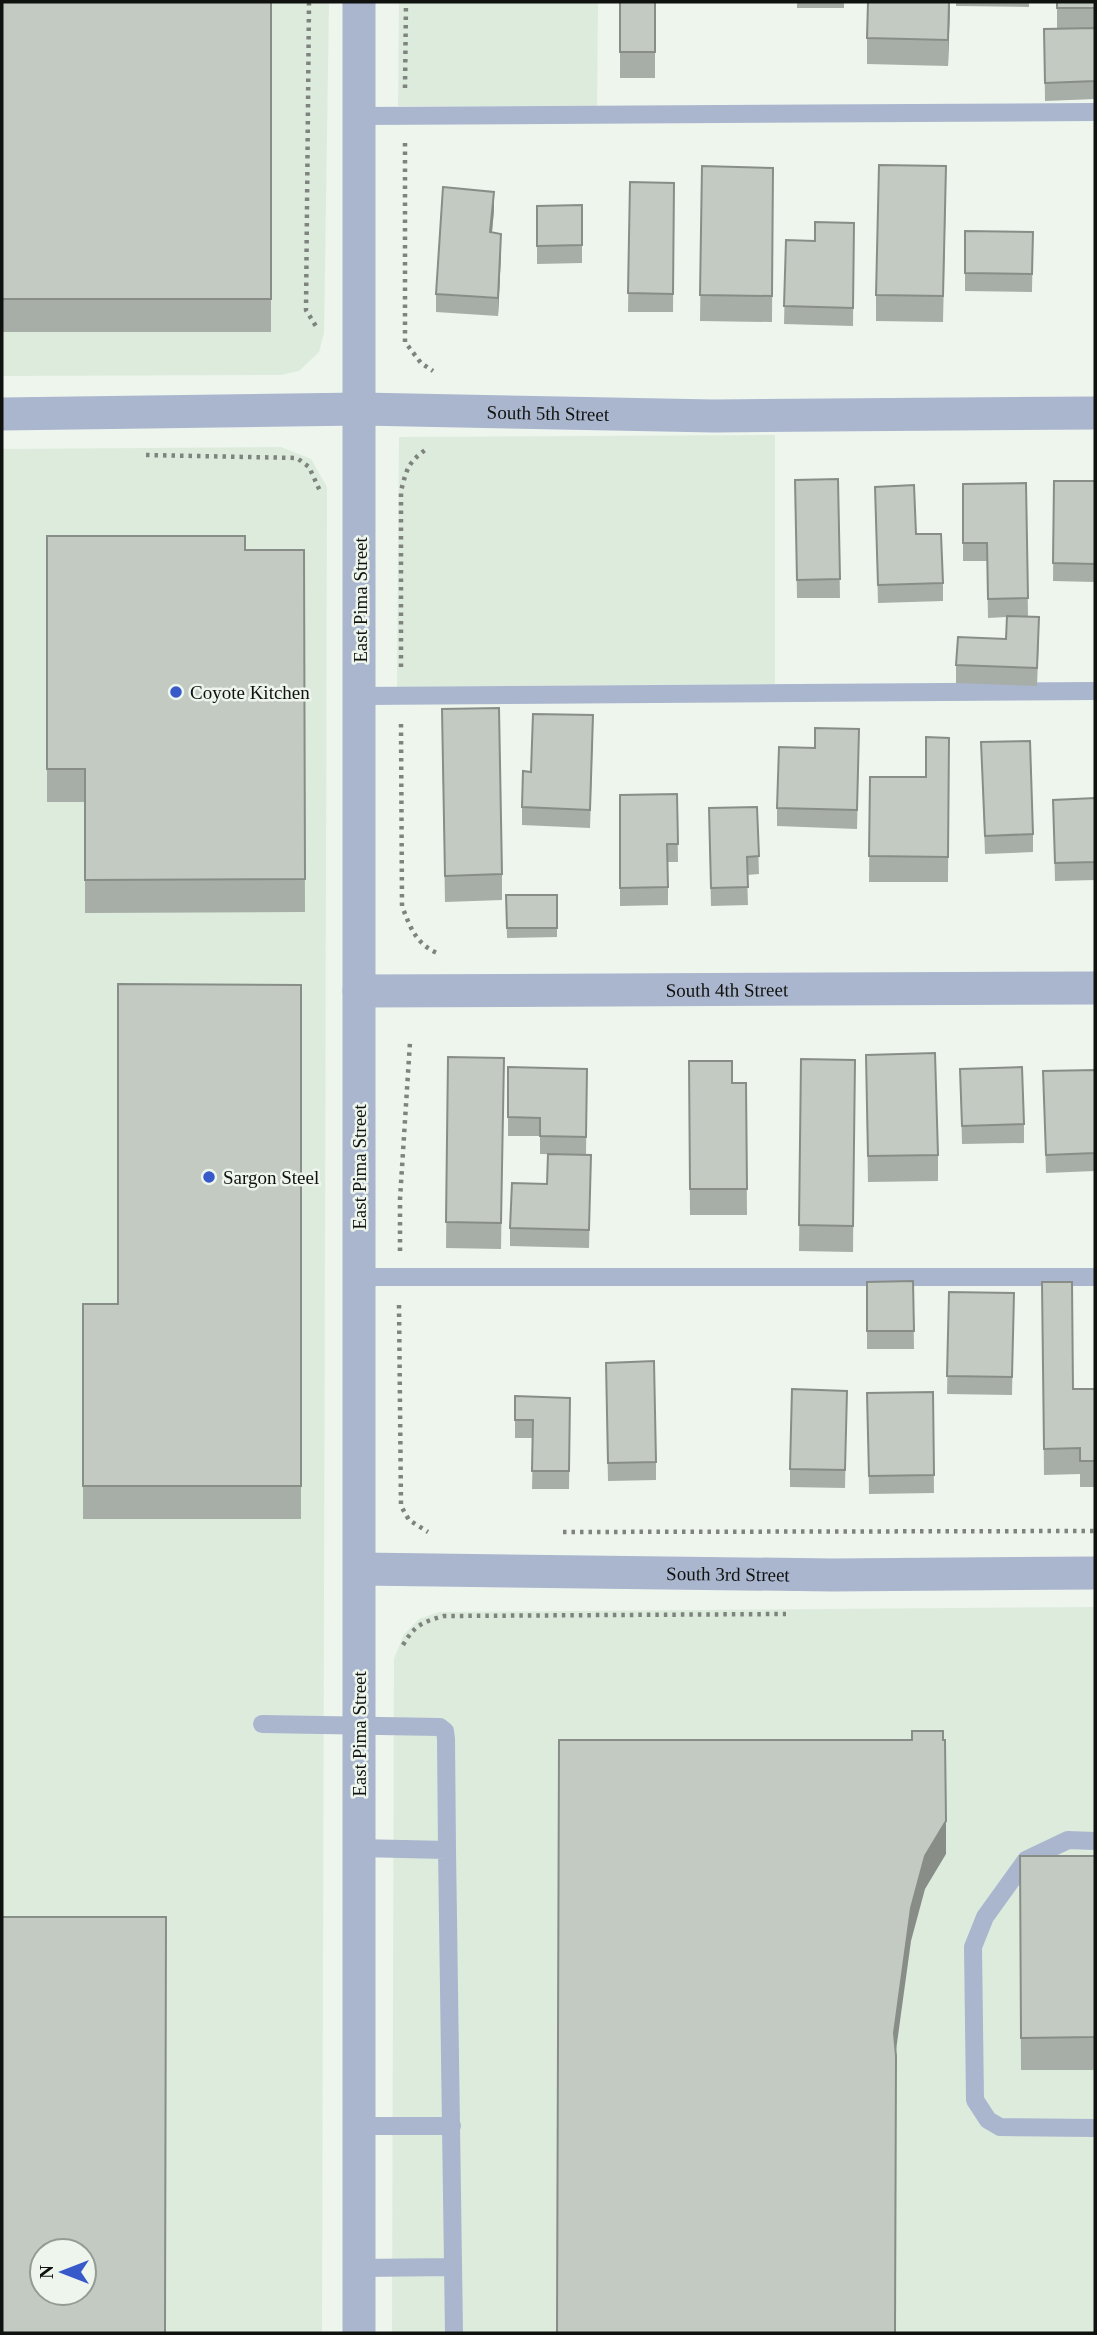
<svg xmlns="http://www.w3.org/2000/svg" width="1097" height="2335" viewBox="0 0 1097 2335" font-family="'Times New Roman',serif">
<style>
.built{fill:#ddebdd;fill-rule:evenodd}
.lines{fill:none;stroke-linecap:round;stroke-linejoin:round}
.path{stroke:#7e837e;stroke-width:4.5;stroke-dasharray:3.5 5;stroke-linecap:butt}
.service{stroke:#aab5ce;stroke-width:18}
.minor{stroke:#aab5ce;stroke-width:33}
.wall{fill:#a7aea7}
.shaded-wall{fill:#888d88}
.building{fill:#c2cac2;stroke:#888d88;stroke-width:2;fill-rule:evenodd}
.poi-dot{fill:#3859ca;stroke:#edf5ed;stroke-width:2.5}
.labels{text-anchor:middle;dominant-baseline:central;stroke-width:5;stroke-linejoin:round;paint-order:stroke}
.street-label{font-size:19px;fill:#0f120f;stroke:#edf5ed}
.poi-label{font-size:19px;fill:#0f120f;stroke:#edf5ed;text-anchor:start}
</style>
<rect width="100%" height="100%" fill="#edf5ed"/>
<!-- built -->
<path class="built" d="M2,2h327l-5,331 -5,19 -20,19 -19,4 -278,1z
M399,2h199l-1,104h-199z
M775,435v249l-378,3 2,-250z
M281,447l30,12 16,28 -5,1846h-320v-1884zM42,2251h42v42h-42z
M1095,1607v726h-703l2,-674 10,-25 15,-15 20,-7z"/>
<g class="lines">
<!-- path -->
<path class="path" d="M309,2l-3,308 11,18
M405,88l1,-86
M405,143v199l16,21 12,8
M146,455l151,3 12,9 11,24
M401,667v-176c6,-23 7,-29 27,-43
M401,724l1,182c8,21 14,38 35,47
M400,1251v-52l10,-157
M399,1305l2,201 8,14 19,12
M563,1532l532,-1
M403,1645c12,-20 19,-23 41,-29l342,-2"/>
<!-- service -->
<path class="service" d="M358,116l737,-4
M360,696l735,-5
M359,1277h736
M262,1724l178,3 5,4 1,8 1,111
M1095,1841l-27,-1 -42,20 -41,57 -12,30 2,153 13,20 12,7 95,1
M358,1848l89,2 7,483
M359,2126h93
M359,2268l94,-1"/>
<!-- minor -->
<g class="minor">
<path id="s1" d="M2,414l359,-5 353,7 381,-3"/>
<path id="s2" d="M359,991l736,-3"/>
<path id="s3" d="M360,1569l472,6 263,-2"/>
<path d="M359,2333v-2331"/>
</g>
</g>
<!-- wall -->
<path class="wall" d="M2,2h269v330h-269z
M620,2h35v76h-35z
M797,2h47v6h-47z
M950,2l-2,64 -81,-2v-26z
M956,2h73v5l-73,-1z
M1057,2h38v97l-50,2 -1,-72h13z
M702,166l71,2 -1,154 -72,-1z
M630,182l44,1 -1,129h-45z
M946,192l-3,130 -67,-1v-26z
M582,205v58l-45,1v-58z
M494,210l-2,23 9,19 -3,64 -62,-4v-18z
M854,223l-1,103 -69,-2 2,-84 29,1z
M965,231l68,1 -1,60 -67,-1z
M838,479l2,119h-43l-2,-118z
M1054,481h41v101l-42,-1z
M1026,483l2,133 11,19 -2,51 -81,-3v-18l50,-26 1,-22 -19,1 -1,-57h-24v-77z
M875,487l41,47 27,49v18l-65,2z
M47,536l198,14h59l1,362 -220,1v-111h-38z
M593,734l-3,94 -68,-3v-18l9,-35z
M442,735l60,139v26l-57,2z
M949,738l-1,144h-79l1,-105h56z
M981,742l52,92v18l-48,2z
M815,748h44l-2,81 -80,-3v-18z
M677,794l1,68h-10v43l-48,1v-111z
M1095,798v82l-40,1 -2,-81z
M757,807l2,67 -12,1 1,30 -37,1 -2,-80z
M506,895h51v42l-50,1z
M301,985v534h-218v-215h35z
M448,1057l56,1 -3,191 -55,-1z
M801,1059l54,1 -2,192 -54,-1z
M689,1061l43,22h14l1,132h-57z
M508,1067l79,2 -1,86 -46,-1v-18h-32z
M960,1069l64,55v19l-62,1z
M1095,1070v101l-49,2 -3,-102z
M866,1081l72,74v26l-70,1z
M591,1155l-2,93 -79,-2v-18l37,-44z
M913,1281l1,68h-47v-67z
M1042,1282l31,107h22v98h-15v-13l-36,1z
M949,1292l65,1 -2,102 -65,-1z
M606,1381l50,81v18l-48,1z
M847,1391l-2,97 -55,-1v-18z
M933,1392l1,101 -65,1 -2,-101z
M515,1396l55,2 -1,91h-37l1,-51h-18z
M1020,1856h75v214h-74z"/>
<!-- shaded-wall -->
<path class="shaded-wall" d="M949,2h1l-2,64v-26z
M494,192v18l-4,41v-19z
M501,234v18l-3,64v-18z
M946,1821v33l-21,35 -14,52 -17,124v-32l17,-125 14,-52z"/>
<!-- building -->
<path class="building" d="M2,2h269v297h-269z
M620,2h35v50h-35z
M868,2h81l-1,38 -81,-2z
M1057,2h38v6h-38z
M1095,28v53l-50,2 -1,-54z
M879,165l67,1 -3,130 -67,-1z
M702,166l71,2 -1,128 -72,-1z
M630,182l44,1 -1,111 -45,-1z
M443,187l51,5 -4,40 11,2 -3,64 -62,-4z
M582,205v40l-45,1v-40z
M815,222l39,1 -1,85 -69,-2 2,-66 29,1z
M965,231l68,1 -1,42 -67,-1z
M838,479l2,100 -43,1 -2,-100z
M1054,481h41v83l-42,-1z
M1026,483l2,115 -40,1 -1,-56h-24v-59z
M914,485l2,49h25l2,49 -65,2 -3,-98z
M47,536h198v14h59l1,329 -220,1v-111h-38z
M1007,616l32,1 -2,51 -81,-3 2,-28 48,2z
M499,708l3,166 -57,2 -3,-167z
M533,714l60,1 -3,95 -68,-3 1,-36 8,1z
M815,728l44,1 -2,81 -80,-2 2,-61 36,1z
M926,737l23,1 -1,119 -79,-1 1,-79h56z
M1030,741l3,93 -48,2 -4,-94z
M677,794l1,50h-11l1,43 -48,1v-93z
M1095,798v64l-40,1 -2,-63z
M757,807l2,49 -12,1 1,30 -37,1 -2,-80z
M506,895h51v33h-50z
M118,984l183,1v501h-218v-182h35z
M935,1053l3,102 -70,1 -2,-101z
M448,1057l56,1 -3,165 -55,-1z
M801,1059l54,1 -2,166 -54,-1z
M689,1061h43v22h14l1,106h-57z
M508,1067l79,2 -1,68 -46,-1v-18l-32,-1z
M1022,1067l2,57 -62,2 -2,-57z
M1095,1070v83l-49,2 -3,-84z
M548,1154l43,1 -2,75 -79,-2 2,-45 35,1z
M913,1281l1,50h-47v-49z
M1042,1282h30l1,107h22v72h-15v-13l-36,1z
M949,1292l65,1 -2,84 -65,-1z
M654,1361l2,101 -48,1 -2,-100z
M792,1389l55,2 -2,79 -55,-1z
M933,1392l1,83 -65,1 -2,-83z
M515,1396l55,2 -1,73h-37l1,-51h-18z
M912,1731h31v9h2l1,81 -21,35 -14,52 -17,125 2,23 -1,277h-338l2,-593h353z
M1020,1856h75v181l-74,1z
M2,1917h164l-1,416h-163zM42,2251h42v42h-42z"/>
<!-- markers -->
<g class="poi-dot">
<circle cx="176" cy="692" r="7"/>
<circle cx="209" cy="1177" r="7"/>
</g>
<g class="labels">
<!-- street labels -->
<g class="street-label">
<text stroke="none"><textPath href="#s1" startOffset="546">South 5th Street</textPath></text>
<text transform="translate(360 600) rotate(-90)">East Pima Street</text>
<text stroke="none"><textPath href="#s2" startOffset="368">South 4th Street</textPath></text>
<text transform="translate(359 1167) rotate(-90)">East Pima Street</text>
<text stroke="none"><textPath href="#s3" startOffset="368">South 3rd Street</textPath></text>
<text transform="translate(359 1734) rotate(-90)">East Pima Street</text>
</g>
<!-- poi labels -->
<g class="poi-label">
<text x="190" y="692">Coyote Kitchen</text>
<text x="223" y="1177">Sargon Steel</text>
</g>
</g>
<!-- border -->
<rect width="1097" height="2335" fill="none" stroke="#0f120f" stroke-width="7"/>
<!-- north arrow -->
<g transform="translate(63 2272) rotate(270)"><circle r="33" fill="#edf5ed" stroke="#949a94" stroke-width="2"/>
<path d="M0-5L12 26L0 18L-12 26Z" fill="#3859ca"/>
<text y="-10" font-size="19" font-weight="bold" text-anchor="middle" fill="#0f120f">N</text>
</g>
</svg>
